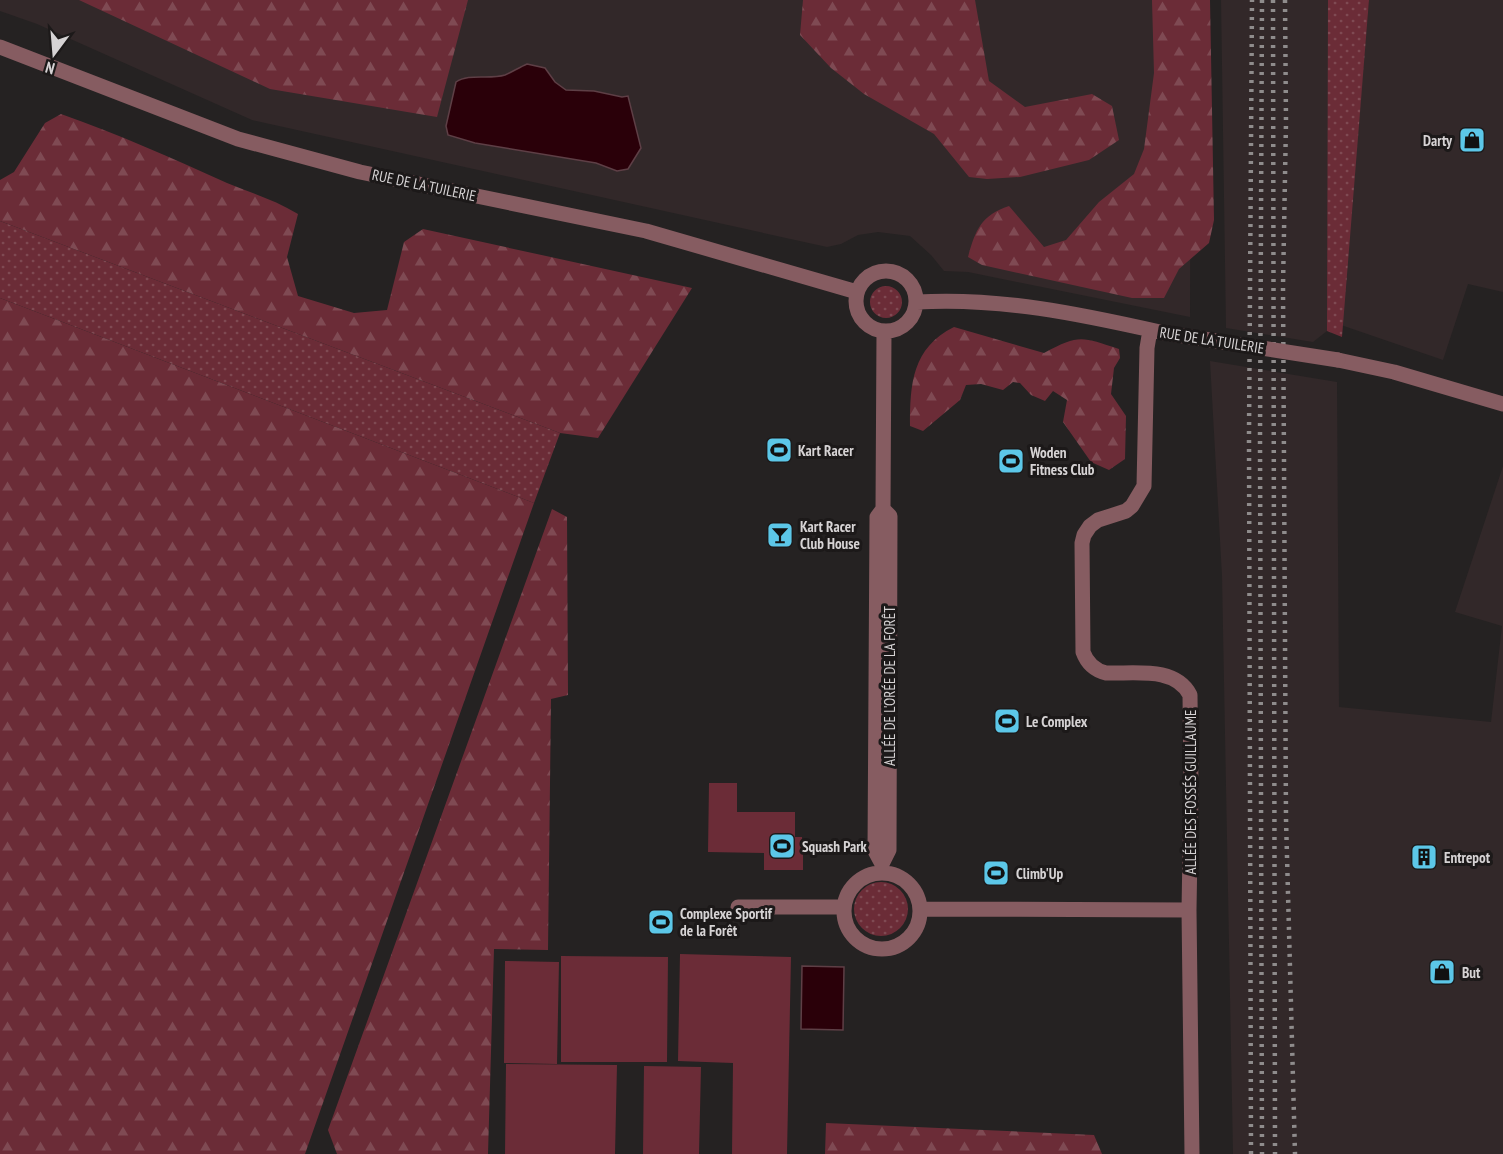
<svg xmlns="http://www.w3.org/2000/svg" width="1503" height="1154" viewBox="0 0 1503 1154" font-family="'PT Sans Narrow',sans-serif">
<style>
.built{fill:#322829}
.grass{fill:url(#grass-dots)}
.forest{fill:url(#forest-firs)}
.garden{fill:#6b2c37}
.water{fill:#2a0009;stroke:#5e3f46;stroke-width:1.5}
.lines{fill:none;stroke-linecap:round;stroke-linejoin:round}
.minor{stroke:#865c61;stroke-width:15}
.rail{stroke:#8f8c8c;stroke-width:4.5;stroke-dasharray:3 6;stroke-linecap:butt}
.minor-bridge{stroke:#865c61;stroke-width:15}
.labels{text-anchor:middle;dominant-baseline:central;stroke-width:6;stroke-linejoin:round;paint-order:stroke}
.poi-label{font-size:15px;font-weight:bold;fill:#d6d3d4;stroke:#1c1919;text-anchor:start}
.street-label{font-size:15px;fill:#d6d3d4;stroke:#1c1919}
</style>
<defs>
<pattern id="grass-dots" width="8" height="8" patternUnits="userSpaceOnUse" patternTransform="scale(1.5)"><rect width="8" height="8" fill="#6b2c37"/><path d="M2 2h.1M6 6h.1" fill="none" stroke="#7f4a53" stroke-width="1.8" stroke-linecap="round"/></pattern>
<pattern id="forest-firs" width="22" height="20" patternUnits="userSpaceOnUse" patternTransform="scale(1.5)"><rect width="22" height="20" fill="#6b2c37"/><path d="M5 1l3.5 6h-7zM16 11l3.5 6h-7z" fill="#7f4a53"/></pattern>
</defs>
<rect width="100%" height="100%" fill="#252222"/>
<!-- built -->
<path class="built" d="M0,0h1191l-1,317 -222,-45 -24,-1 -13,-16 -21,-19 -32,-4 -20,3 -17,9 -14,3 -575,-127 -215,-96 -37,-13z
M1221,0h109l-3,331 -14,11 -87,-14z
M1369,0h134v292l-35,-8 -25,76 -102,-35z
M1210,361l127,21 2,325 152,15 11,-96 -47,-14 48,-146v688h-270l-11,-578z"/>
<!-- grass -->
<path class="grass" d="M1328,0h41l-27,337 -15,-6z
M0,221l560,212 -26,70 -534,-205z
M870 302a16 16 0 1 1 32 0a16 16 0 1 1-32 0Z
M854 909a27 27 0 1 1 54 0a27 27 0 1 1-54 0Z"/>
<!-- forest -->
<path class="forest" d="M79,0h389l-31,117 -167,-28z
M803,0h172l14,81 36,26 67,-13 20,12 7,34 -30,20 -69,17 -33,2 -18,-2 -35,-43 -70,-40 -33,-26 -31,-33z
M1152,0h58l4,220 -5,23 -30,26 -15,29h-32l-150,-33 -14,-8c7,-26 13,-42 41,-51l35,41 22,-7 33,-38 35,-28 10,-25 10,-76z
M61,114c57,20 111,44 166,69 24,10 48,17 71,31l-11,43 11,39 56,17 33,-3 17,-68 19,-13 269,59 -94,150 -38,-5 -560,-212v-41l14,-8 31,-49z
M0,298l534,205 -229,651h-305z
M954,327l90,26c36,-19 37,-16 75,-4l1,9 -6,10 -3,26 15,22 -1,43 -16,11 -18,-8 -28,-40 4,-22 -14,-9 -8,10 -14,-6 -11,-12 -7,-1 -10,8 -22,-6 -15,1 -6,15 -37,31 -13,-5c0,-42 2,-78 44,-99z
M552,509l15,8 1,178 -17,4 -3,251 -54,-1 -6,205h-151l-9,-24z
M826,1123l268,12 8,19h-277z"/>
<!-- garden -->
<path class="garden" d="M709,783h28v29h58v25h7v7l5,1v8h-4v17h-39v-17l-56,-1z
M680,954l111,3 -4,197h-55l1,-91 -55,-2z
M561,956l107,1 -1,105h-106z
M505,961l54,1 -2,102 -53,-1z
M506,1064l111,1 -2,89h-110z
M644,1066l57,1 -2,87h-56z"/>
<!-- water -->
<path class="water" d="M527,64l18,4 10,14 11,8 28,1 28,6 6,-1 13,52 -13,21 -11,2 -21,-8 -121,-20 -27,-8 -2,-9 10,-44c13,-9 33,-2 49,-7 7,-3 15,-8 22,-11z
M802,966l42,1 -1,63 -42,-1z"/>
<g class="lines">
<!-- minor -->
<path class="minor" d="M0,47l238,92 122,33 286,59 211,61
M856 301a30 30 0 1 1 60 0a30 30 0 1 1-60 0Z
M917,302c82,-5 163,12 243,30
M1150,330l-3,18 -3,138 -12,20 -6,5 -28,9 -8,6 -6,9 -2,8 1,109c4,11 11,18 23,21 28,1 69,-7 84,22l1,93 -2,122 3,244
M1338,360l56,12 109,32
M882,864l-7,-13 2,-334 6,-8 1,-177
M882,870v-6l7,-14 1,-334 -7,-7
M844 911a38 38 0 1 1 76 0a38 38 0 1 1-76 0Z
M738,907h105
M920,909l269,1"/>
<!-- rail -->
<path class="rail" d="M1262,0l-2,437 2,717
M1273,0l2,1154
M1285,0l1,122 -3,164 3,533 9,335
M1251,1154l-2,-718 3,-436"/>
<!-- minor-bridge -->
<path class="minor-bridge" d="M1165,333l173,27"/>
</g>
<!-- icons -->
<defs>
<symbol id="shop-square" viewBox="-11 -11 22 22"><rect x="-9" y="-9" width="18" height="18" rx="4" fill="#5cc7e8" stroke="#1c1919"/><path d="M-5-2.5h2.3a2.7 3.5 0 0 1 5.4 0H5L5.5 6h-11ZM-1.5-2.5h3a1.5 2.3 0 0 0-3 0Z" fill="#111"/></symbol>
<symbol id="stadium-square" viewBox="-11 -11 22 22"><rect x="-9" y="-9" width="18" height="18" rx="4" fill="#5cc7e8" stroke="#1c1919"/><path d="M0-5a6.5 5 0 1 0 0 10a6.5 5 0 1 0 0-10ZM-3.5-1.8h7v3.6h-7Z" fill="#111"/></symbol>
<symbol id="bar-square" viewBox="-11 -11 22 22"><rect x="-9" y="-9" width="18" height="18" rx="4" fill="#5cc7e8" stroke="#1c1919"/><path d="M-6-5H6L.8 .8V4.5H3.5V6h-7V4.5H-.8V.8Z" fill="#111"/></symbol>
<symbol id="building-square" viewBox="-11 -11 22 22"><rect x="-9" y="-9" width="18" height="18" rx="4" fill="#5cc7e8" stroke="#1c1919"/><path d="M-4-6H4V6H1V3H-1V6H-4ZM-2.5-4.3h1.7v1.8h-1.7ZM.8-4.3h1.7v1.8H.8ZM-2.5-1h1.7V.8h-1.7ZM.8-1h1.7V.8H.8Z" fill="#111"/></symbol>
</defs>
<g fill-rule="evenodd">
<use href="#shop-square" x="1457" y="125" width="30" height="30"/>
<use href="#stadium-square" x="764" y="435" width="30" height="30"/>
<use href="#stadium-square" x="996" y="446" width="30" height="30"/>
<use href="#bar-square" x="765" y="520" width="30" height="30"/>
<use href="#stadium-square" x="992" y="706" width="30" height="30"/>
<use href="#stadium-square" x="767" y="831" width="30" height="30"/>
<use href="#building-square" x="1409" y="842" width="30" height="30"/>
<use href="#stadium-square" x="981" y="858" width="30" height="30"/>
<use href="#stadium-square" x="646" y="907" width="30" height="30"/>
<use href="#shop-square" x="1427" y="957" width="30" height="30"/>
</g>
<g class="labels">
<!-- poi labels -->
<g class="poi-label">
<text x="1452" y="140" text-anchor="end">Darty</text>
<text x="798" y="450">Kart Racer</text>
<text x="1030" y="452">Woden<tspan x="1030" dy="17">Fitness Club</tspan></text>
<text x="800" y="526">Kart Racer<tspan x="800" dy="17">Club House</tspan></text>
<text x="1026" y="721">Le Complex</text>
<text x="802" y="846">Squash Park</text>
<text x="1444" y="857">Entrepot</text>
<text x="1016" y="873">Climb'Up</text>
<text x="680" y="913">Complexe Sportif<tspan x="680" dy="17">de la Forêt</tspan></text>
<text x="1462" y="972">But</text>
</g>
<!-- street labels -->
<g class="street-label">
<text transform="translate(424 185) rotate(12)">RUE DE LA TUILERIE</text>
<text transform="translate(1212 340) rotate(9)">RUE DE LA TUILERIE</text>
<text transform="translate(889 686) rotate(-90)">ALLÉE DE L'ORÉE DE LA FORÊT</text>
<text transform="translate(1190 792) rotate(-90)">ALLÉE DES FOSSÉS GUILLAUME</text>
</g>
</g>
<!-- north arrow -->
<g transform="translate(54 54) rotate(196)" stroke="#1c1919" stroke-width="4.5" paint-order="stroke">
<path d="M0-4.5L10 22L0 15L-10 22Z" fill="#d6d3d4"/>
<text y="-9" font-size="16" font-weight="bold" text-anchor="middle" fill="#d6d3d4">N</text>
</g>
</svg>
